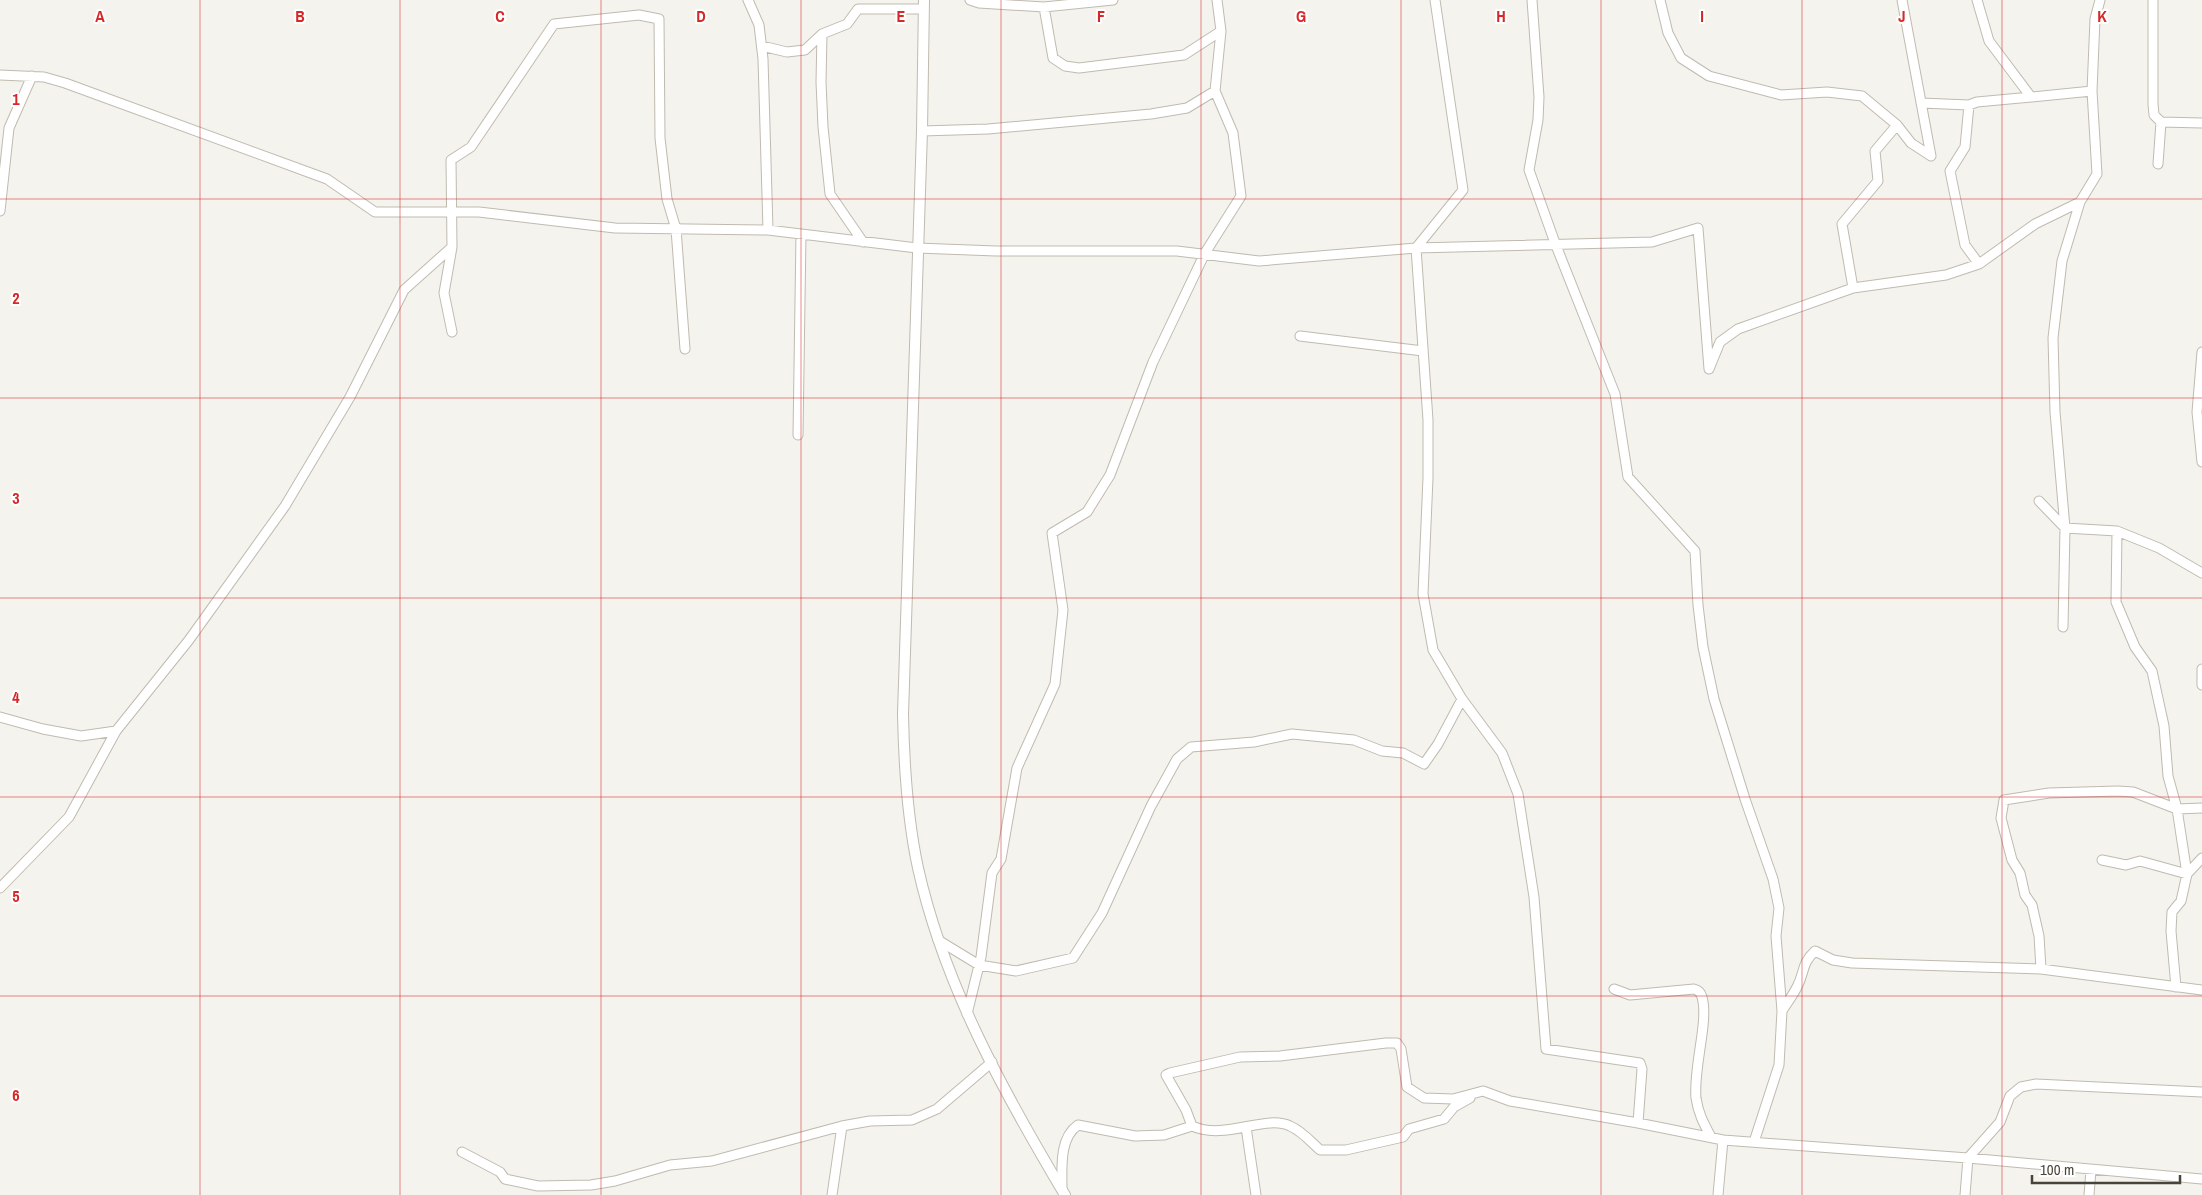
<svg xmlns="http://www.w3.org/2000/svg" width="2202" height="1195" viewBox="0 0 2202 1195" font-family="'Archivo Narrow',sans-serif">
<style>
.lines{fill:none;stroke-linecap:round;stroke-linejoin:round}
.minor-casing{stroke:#c0bbb0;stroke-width:11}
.tertiary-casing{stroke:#c0bbb0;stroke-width:12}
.minor{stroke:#fff;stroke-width:9}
.tertiary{stroke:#fff;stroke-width:10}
.grid{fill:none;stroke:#d62828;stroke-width:1;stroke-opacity:0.55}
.grid-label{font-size:16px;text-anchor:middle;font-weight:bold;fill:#d62828;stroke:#fff;stroke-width:4;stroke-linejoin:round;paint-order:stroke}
</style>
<rect width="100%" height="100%" fill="#f5f3ed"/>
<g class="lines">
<defs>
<path id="minor" d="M748,0l11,25 4,34 5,171
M970,0l9,3 65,4 69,-7
M1435,0l28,190 -47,58 12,172v58l-5,116 10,56 29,49 40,54 16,41 16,103 12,152 94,14 2,6 -4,54
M1532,0l7,97 -1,23 -9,50 26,73 60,151 13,83 67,74 3,54 5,42 11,52 31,100 28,80 6,29 -3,28 6,75 -3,54 -25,77
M1660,0l8,33 13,25 28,18 72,19 46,-3 35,4 35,29 14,18 20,13
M1902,0l29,156
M1977,0l12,41 42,56 61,-6
M2153,0v104l1,11 7,7 41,1
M1044,7l9,51 12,8 14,2 105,-13 37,-24 -4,-31
M822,34l-1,48 2,45 7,67 33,48
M762,46l25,6 18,-2 17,-16 25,-10 11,-15h65
M0,75l44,2 21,6 262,96 48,33h104l136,16 153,2 149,18 79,3h181l82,10 157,-13 236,-6 46,-14 11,141 11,-27 18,-13 115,-41 -11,-64 36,-43 -3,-30 22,-26
M1921,103l48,2 8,-3 54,-5
M1969,105l-4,42 -15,24 15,74 14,19
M922,131l66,-2 163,-15 36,-6 28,-17 6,-60
M2158,164l3,-42
M0,211l9,-83 23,-52
M1853,288l93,-13 33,-11 56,-40 45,-22
M452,332l-8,-39 8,-46
M1300,336l123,15
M2202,352l-5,60 5,50
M798,435l3,-201
M2039,501l26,27 52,3 42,17 43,25
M2063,627l2,-99 -10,-116 -2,-74 9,-77 18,-59 17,-28 -5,-83 3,-72 5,-19
M2202,685v-16
M0,717l43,12 38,7 35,-5
M2102,860l24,5 14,-4 47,13 -10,-65 -9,-33 -4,-50 -12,-55 -17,-24 -19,-45 1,-71
M0,888l69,-71 47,-86 73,-91 96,-134 65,-109 54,-107 48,-43 -1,-87 20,-13 83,-123 85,-9 20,4 1,119 7,61 9,30 9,120
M938,940l41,25 37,6 57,-13 29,-45 49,-107 26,-47 14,-12 63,-5 38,-8 62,6 28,11 21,2 21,11 14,-20 24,-45
M2041,969l-2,-33 -7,-31 -7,-10 -5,-22 -8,-13 -11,-42 3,-18 45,-7 69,-2 15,1 44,17 25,-1
M2176,987l-5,-56 1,-19 9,-11 6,-27 15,-16
M1614,989l16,6 64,-6c4,1 7,4 8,8 7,24 -9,71 -6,101 2,15 8,26 15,39
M1782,1011c5,-8 11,-16 15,-24 8,-15 4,-23 18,-36l18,9 19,3 189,6 161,21
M967,1014l14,-57 11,-84 9,-14 16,-91 38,-84 8,-74 -11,-77 35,-21 23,-37 43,-113 52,-109 36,-57 -8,-63 -18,-42
M1192,1126c33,15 73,-12 98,0 12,5 21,16 30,24h26l57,-13 6,-8 35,-10 10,-12 16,-9
M1246,1127l10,68
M462,1152l38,20 5,7 33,7 53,-1 24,-4 55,-16 42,-4 130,-35 28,-5 42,-1 25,-11 55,-47
M1062,1189c0,-21 -3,-51 16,-64l57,11 29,-1 28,-9 -6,-16 -20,-35 4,-2 70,-16 40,-1 106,-13h11l4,6 6,38 17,11 29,1 30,-8 27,10 128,22 85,17
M832,1195l10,-69
M1718,1195l5,-55 245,18 234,21
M1965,1195l3,-37 32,-36 10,-26 11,-9 15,-3 166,8
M2089,1195l2,-25"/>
<path id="tertiary" d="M924,0l-2,131 -19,583c1,52 4,103 15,154 26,117 86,225 147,327"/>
</defs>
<!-- minor casing -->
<use href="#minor" class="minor-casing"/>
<!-- tertiary casing -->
<use href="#tertiary" class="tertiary-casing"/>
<!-- minor -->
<use href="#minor" class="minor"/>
<!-- tertiary -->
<use href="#tertiary" class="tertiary"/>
</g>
<!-- grid -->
<path class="grid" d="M200,0v1195M400,0v1195M601,0v1195M801,0v1195M1001,0v1195M1201,0v1195M1401,0v1195M1601,0v1195M1802,0v1195M2002,0v1195M0,199h2202M0,398h2202M0,598h2202M0,797h2202M0,996h2202"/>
<g class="grid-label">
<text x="100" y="22">A</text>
<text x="300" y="22">B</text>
<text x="500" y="22">C</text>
<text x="701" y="22">D</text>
<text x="901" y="22">E</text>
<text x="1101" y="22">F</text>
<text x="1301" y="22">G</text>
<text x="1501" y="22">H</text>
<text x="1702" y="22">I</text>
<text x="1902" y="22">J</text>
<text x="2102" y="22">K</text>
<text x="16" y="105">1</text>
<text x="16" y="304">2</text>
<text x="16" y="504">3</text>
<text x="16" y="703">4</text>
<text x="16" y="902">5</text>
<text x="16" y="1101">6</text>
</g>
<!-- scale -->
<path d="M2032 1175v8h148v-8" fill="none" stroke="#49443a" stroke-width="2.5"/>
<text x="2040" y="1175" font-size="15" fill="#49443a" stroke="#ffffff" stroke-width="4" paint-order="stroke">100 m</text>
</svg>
